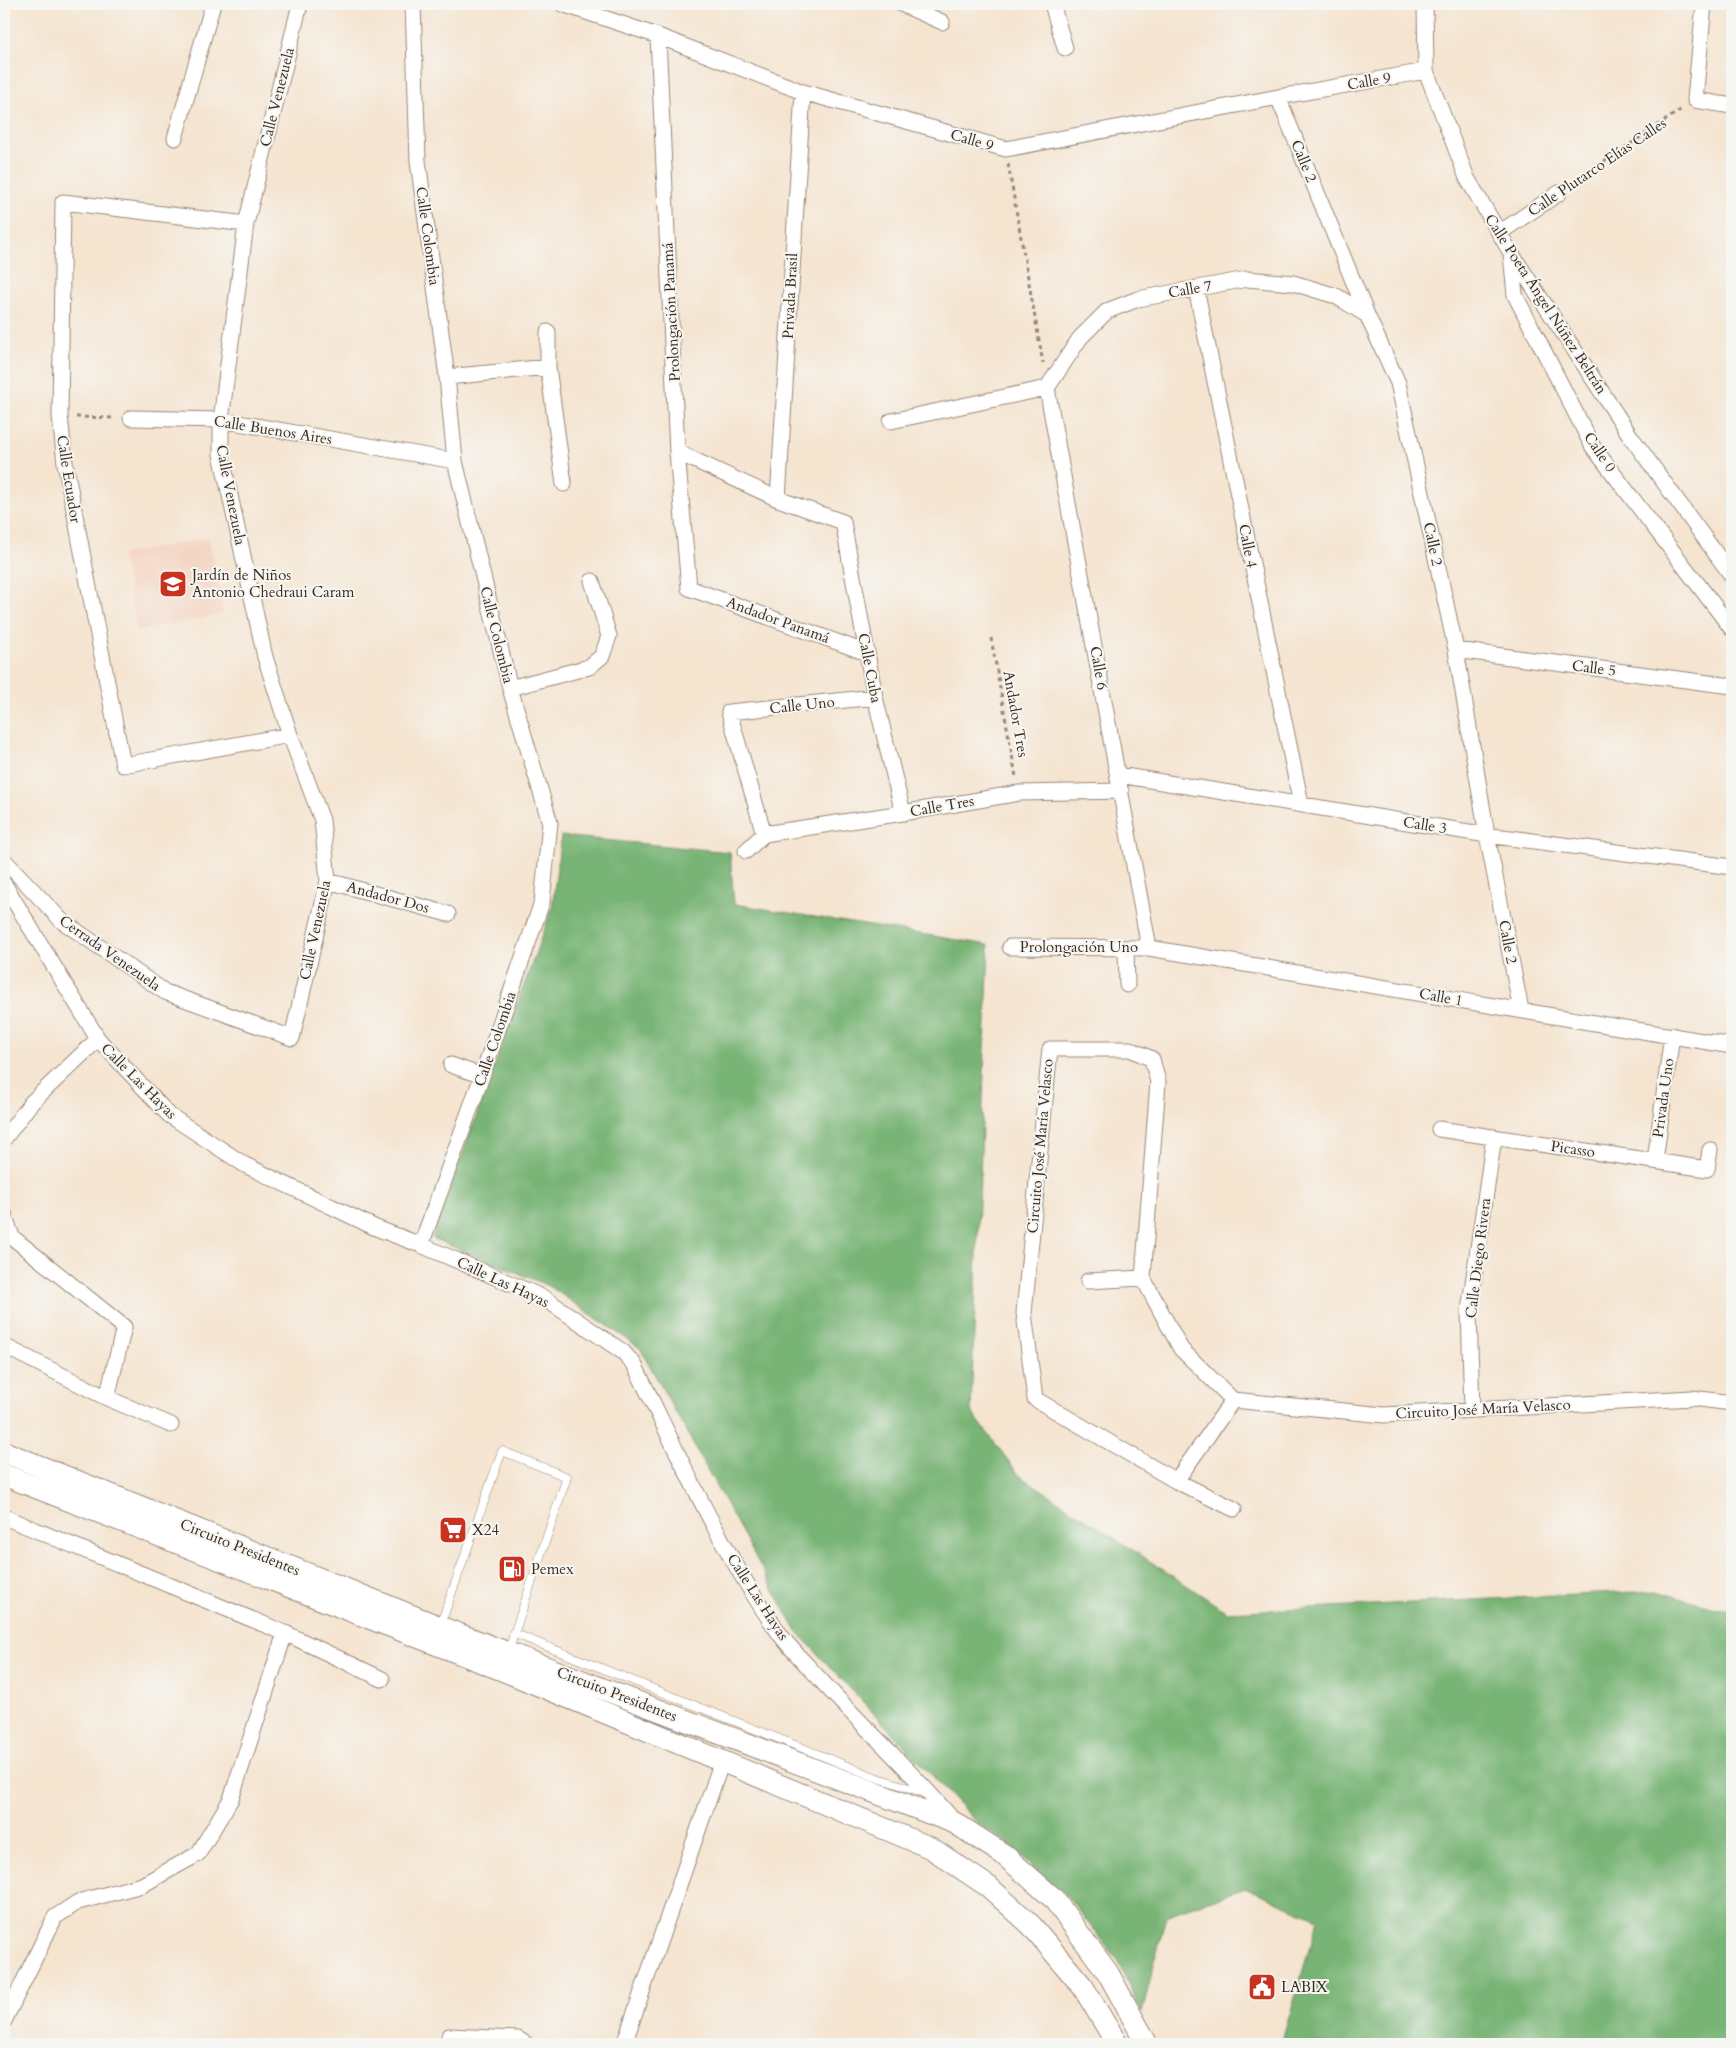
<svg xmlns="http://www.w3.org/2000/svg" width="1736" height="2048" viewBox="0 0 1736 2048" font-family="Cardo,serif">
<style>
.built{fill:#f4d3c0}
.forest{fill:#78b474;stroke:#5a6f49}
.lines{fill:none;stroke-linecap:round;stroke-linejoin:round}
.service-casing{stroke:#988777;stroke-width:9}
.minor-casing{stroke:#988777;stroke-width:17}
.secondary-casing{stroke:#988777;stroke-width:23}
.path{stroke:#988777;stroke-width:3;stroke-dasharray:4 4;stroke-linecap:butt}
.service{stroke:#fff;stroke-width:8}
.minor{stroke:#fff;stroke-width:15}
.secondary{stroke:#fff;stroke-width:21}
.labels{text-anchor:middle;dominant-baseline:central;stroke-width:4;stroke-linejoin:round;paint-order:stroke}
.street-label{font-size:15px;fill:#3b2a1e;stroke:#f6f6f2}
.poi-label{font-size:15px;fill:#3b2a1e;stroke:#f6f6f2;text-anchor:start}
</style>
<rect width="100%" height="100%" fill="#f6f6f2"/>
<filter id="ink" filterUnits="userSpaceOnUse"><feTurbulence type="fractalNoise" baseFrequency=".02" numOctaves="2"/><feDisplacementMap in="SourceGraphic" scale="10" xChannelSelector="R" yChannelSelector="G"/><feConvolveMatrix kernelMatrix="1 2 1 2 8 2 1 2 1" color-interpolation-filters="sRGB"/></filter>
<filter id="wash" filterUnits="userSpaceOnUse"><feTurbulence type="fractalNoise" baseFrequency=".0096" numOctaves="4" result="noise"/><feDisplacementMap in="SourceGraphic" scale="20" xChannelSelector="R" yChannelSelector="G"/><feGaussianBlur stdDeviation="1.12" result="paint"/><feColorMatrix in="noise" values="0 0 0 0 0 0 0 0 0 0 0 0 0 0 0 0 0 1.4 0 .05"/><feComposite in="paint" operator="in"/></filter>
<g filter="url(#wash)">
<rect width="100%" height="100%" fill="#f5e4d0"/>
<!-- built -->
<path class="built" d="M209,538l14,76 -86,17 -15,-77z"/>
<!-- forest -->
<path class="forest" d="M561,836l169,16 4,52 255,41 -18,466 48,64 208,137 429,-21 76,22v431h-451l37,-125 -73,-31 -79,28 -24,97 -25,-53 -50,-64 -59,-52 -32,-22 -179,-190 -157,-284 -91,-62 -117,-48 120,-330z"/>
</g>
<g filter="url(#ink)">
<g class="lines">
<defs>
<path id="service" d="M440,1626l62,-175 65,26 -59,175
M513,1633l362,144 50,16"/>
<path id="minor" d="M413,4l5,157 29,216 8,84 55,227 40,135 -8,79 -60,174 -61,169
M562,4l96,32 145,56 203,57 272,-52 148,-26
M901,4l41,18
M1052,4l13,44
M1425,4l1,67 41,107 44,75 120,184 101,139
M1704,4l-9,96 37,6
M658,36l19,416 12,136 178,65
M1278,97l89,218 31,68 58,267 31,185 34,175
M175,138l38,-134
M246,224l-183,-22 -3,214 5,47 58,302 167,-30
M1499,233l60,-40
M1511,254l4,41 78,152 139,182
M1196,288l105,516
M548,332v35l16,117
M447,377l101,-10
M1047,388l102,560
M1047,388l33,-50 27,-27 31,-12 109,-20 46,4 43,13 31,19
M131,418l90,2 234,41
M891,421l156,-33
M677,452l101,47 65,23 32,175 28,116
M778,499l25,-407
M1456,650l276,36
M510,688l79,-21 13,-11 7,-20 -17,-55
M1119,775l368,60 245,32
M764,834l139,-21 116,-20 102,-2
M764,834l-35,-122 146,-15
M746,851l18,-17
M4,860l58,61 103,71 127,46 36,-157 -6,-61 -32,-85 -25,-78 -44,-203v-34l25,-196 54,-220
M328,881l120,33
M4,884l94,155 71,76 76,50 131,63 45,17 123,53 79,54 11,12c45,91 86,186 145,269 11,15 25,29 38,43 44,49 94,94 137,145
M1010,947l139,1 583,98
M1126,948l1,37
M451,1065l31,11
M1439,1129l268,40 3,-19
M4,1139l27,-36 67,-64
M1655,1161l17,-126
M4,1214l8,23 112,90 -17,71
M1088,1281l55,-3
M4,1346l103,52 64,27
M1472,1410l-3,-99 25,-174
M1176,1481l57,-81
M1234,1509l-58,-28 -141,-82 -11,-86 26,-264h80l22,10 6,23 -15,196 38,71 52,51 151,15 308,-17 40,5
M4,1517l281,116 97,46
M4,2021l51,-104 23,-15 64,-17 56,-31 33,-55 54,-166
M449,2036l69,3 8,5
M624,2044l98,-283"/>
<path id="secondary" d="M4,1452l436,175 515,196 48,31 50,44 55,75 39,71
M4,1475l498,195 429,178 58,39 42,38 52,62 34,57"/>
</defs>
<!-- service casing -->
<use href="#service" class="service-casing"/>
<!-- minor casing -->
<use href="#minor" class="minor-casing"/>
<!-- secondary casing -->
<use href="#secondary" class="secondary-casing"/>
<!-- path -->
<path class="path" d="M1008,164l35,199
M1571,184l111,-75
M76,417l39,1
M991,638l25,139"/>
<!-- service -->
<use href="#service" class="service"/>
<!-- minor -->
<use href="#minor" class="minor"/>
<!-- secondary -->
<use href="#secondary" class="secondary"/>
</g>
</g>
<!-- icons -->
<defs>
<symbol id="school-square" viewBox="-11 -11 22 22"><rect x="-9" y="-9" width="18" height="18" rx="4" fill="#c8321e" stroke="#f6f6f2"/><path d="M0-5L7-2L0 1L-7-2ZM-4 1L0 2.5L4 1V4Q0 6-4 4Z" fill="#fff"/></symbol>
<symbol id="supermarket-square" viewBox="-11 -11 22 22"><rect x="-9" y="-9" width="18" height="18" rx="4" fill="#c8321e" stroke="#f6f6f2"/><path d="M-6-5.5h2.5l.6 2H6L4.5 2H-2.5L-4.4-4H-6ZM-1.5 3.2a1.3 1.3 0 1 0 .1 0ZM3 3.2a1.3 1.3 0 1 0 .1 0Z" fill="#fff"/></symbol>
<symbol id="fuel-square" viewBox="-11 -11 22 22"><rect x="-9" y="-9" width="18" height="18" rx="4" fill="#c8321e" stroke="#f6f6f2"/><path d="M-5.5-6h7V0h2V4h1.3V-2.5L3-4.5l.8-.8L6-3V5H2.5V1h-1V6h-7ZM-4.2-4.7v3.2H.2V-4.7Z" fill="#fff"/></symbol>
<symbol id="civic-square" viewBox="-11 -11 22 22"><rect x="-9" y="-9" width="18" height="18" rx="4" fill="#c8321e" stroke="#f6f6f2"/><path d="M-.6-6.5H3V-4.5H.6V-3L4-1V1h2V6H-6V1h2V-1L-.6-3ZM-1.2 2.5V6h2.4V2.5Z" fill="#fff"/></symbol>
</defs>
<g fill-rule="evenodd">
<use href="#school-square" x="157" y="568" width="32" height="32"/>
<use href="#supermarket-square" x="437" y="1514" width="32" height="32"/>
<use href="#fuel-square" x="496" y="1553" width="32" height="32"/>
<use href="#civic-square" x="1246" y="1971" width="32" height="32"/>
</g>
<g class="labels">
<!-- street labels -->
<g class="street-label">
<text transform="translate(1369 81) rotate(-10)">Calle 9</text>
<text transform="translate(277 97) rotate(-76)">Calle Venezuela</text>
<text transform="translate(972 140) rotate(16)">Calle 9</text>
<text transform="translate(1304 161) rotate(68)">Calle 2</text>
<text transform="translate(1597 167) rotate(-34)">Calle Plutarco Elías Calles</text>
<text transform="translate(428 236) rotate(82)">Calle Colombia</text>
<text transform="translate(1190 289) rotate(-10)">Calle 7</text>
<text transform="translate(790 296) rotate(-87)">Privada Brasil</text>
<text transform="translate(1546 304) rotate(57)">Calle Poeta Ángel Núñez Beltrán</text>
<text transform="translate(671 312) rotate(-93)">Prolongación Panamá</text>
<text transform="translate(273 430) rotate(9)">Calle Buenos Aires</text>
<text transform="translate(1600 452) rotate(56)">Calle 0</text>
<text transform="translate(69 479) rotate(81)">Calle Ecuador</text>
<text transform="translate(231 495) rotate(79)">Calle Venezuela</text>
<text transform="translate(1433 544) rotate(78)">Calle 2</text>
<text transform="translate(1248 546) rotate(79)">Calle 4</text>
<text transform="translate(778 620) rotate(20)">Andador Panamá</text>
<text transform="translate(497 635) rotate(76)">Calle Colombia</text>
<text transform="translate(870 668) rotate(79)">Calle Cuba</text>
<text transform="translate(1099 668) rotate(80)">Calle 6</text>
<text transform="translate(1594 668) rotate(7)">Calle 5</text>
<text transform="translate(802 705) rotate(-6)">Calle Uno</text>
<text transform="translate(1016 714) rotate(80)">Andador Tres</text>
<text transform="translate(942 806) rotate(-10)">Calle Tres</text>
<text transform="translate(1425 825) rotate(9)">Calle 3</text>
<text transform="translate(388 897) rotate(15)">Andador Dos</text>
<text transform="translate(315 930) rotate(-78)">Calle Venezuela</text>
<text transform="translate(1508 942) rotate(79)">Calle 2</text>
<text x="1079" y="947">Prolongación Uno</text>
<text transform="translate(110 953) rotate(35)">Cerrada Venezuela</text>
<text transform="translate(1441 997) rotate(10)">Calle 1</text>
<text transform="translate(495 1039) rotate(-71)">Calle Colombia</text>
<text transform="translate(139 1081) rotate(45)">Calle Las Hayas</text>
<text transform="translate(1663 1098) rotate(-82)">Privada Uno</text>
<text transform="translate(1040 1146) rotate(-85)">Circuito José María Velasco</text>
<text transform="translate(1573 1149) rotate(8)">Picasso</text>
<text transform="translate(1478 1258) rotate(-83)">Calle Diego Rivera</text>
<text transform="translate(503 1282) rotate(25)">Calle Las Hayas</text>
<text transform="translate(1483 1409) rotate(-3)">Circuito José María Velasco</text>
<text transform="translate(240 1547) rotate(22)">Circuito Presidentes</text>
<text transform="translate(758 1597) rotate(57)">Calle Las Hayas</text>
<text transform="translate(617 1694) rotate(21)">Circuito Presidentes</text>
</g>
<!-- poi labels -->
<g class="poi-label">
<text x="192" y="575">Jardín de Niños<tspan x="192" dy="17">Antonio Chedraui Caram</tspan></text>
<text x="472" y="1530">X24</text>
<text x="531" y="1569">Pemex</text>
<text x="1281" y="1987">LABIX</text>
</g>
</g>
<!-- margin -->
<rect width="1736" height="2048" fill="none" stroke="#f6f6f2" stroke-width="20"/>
</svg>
